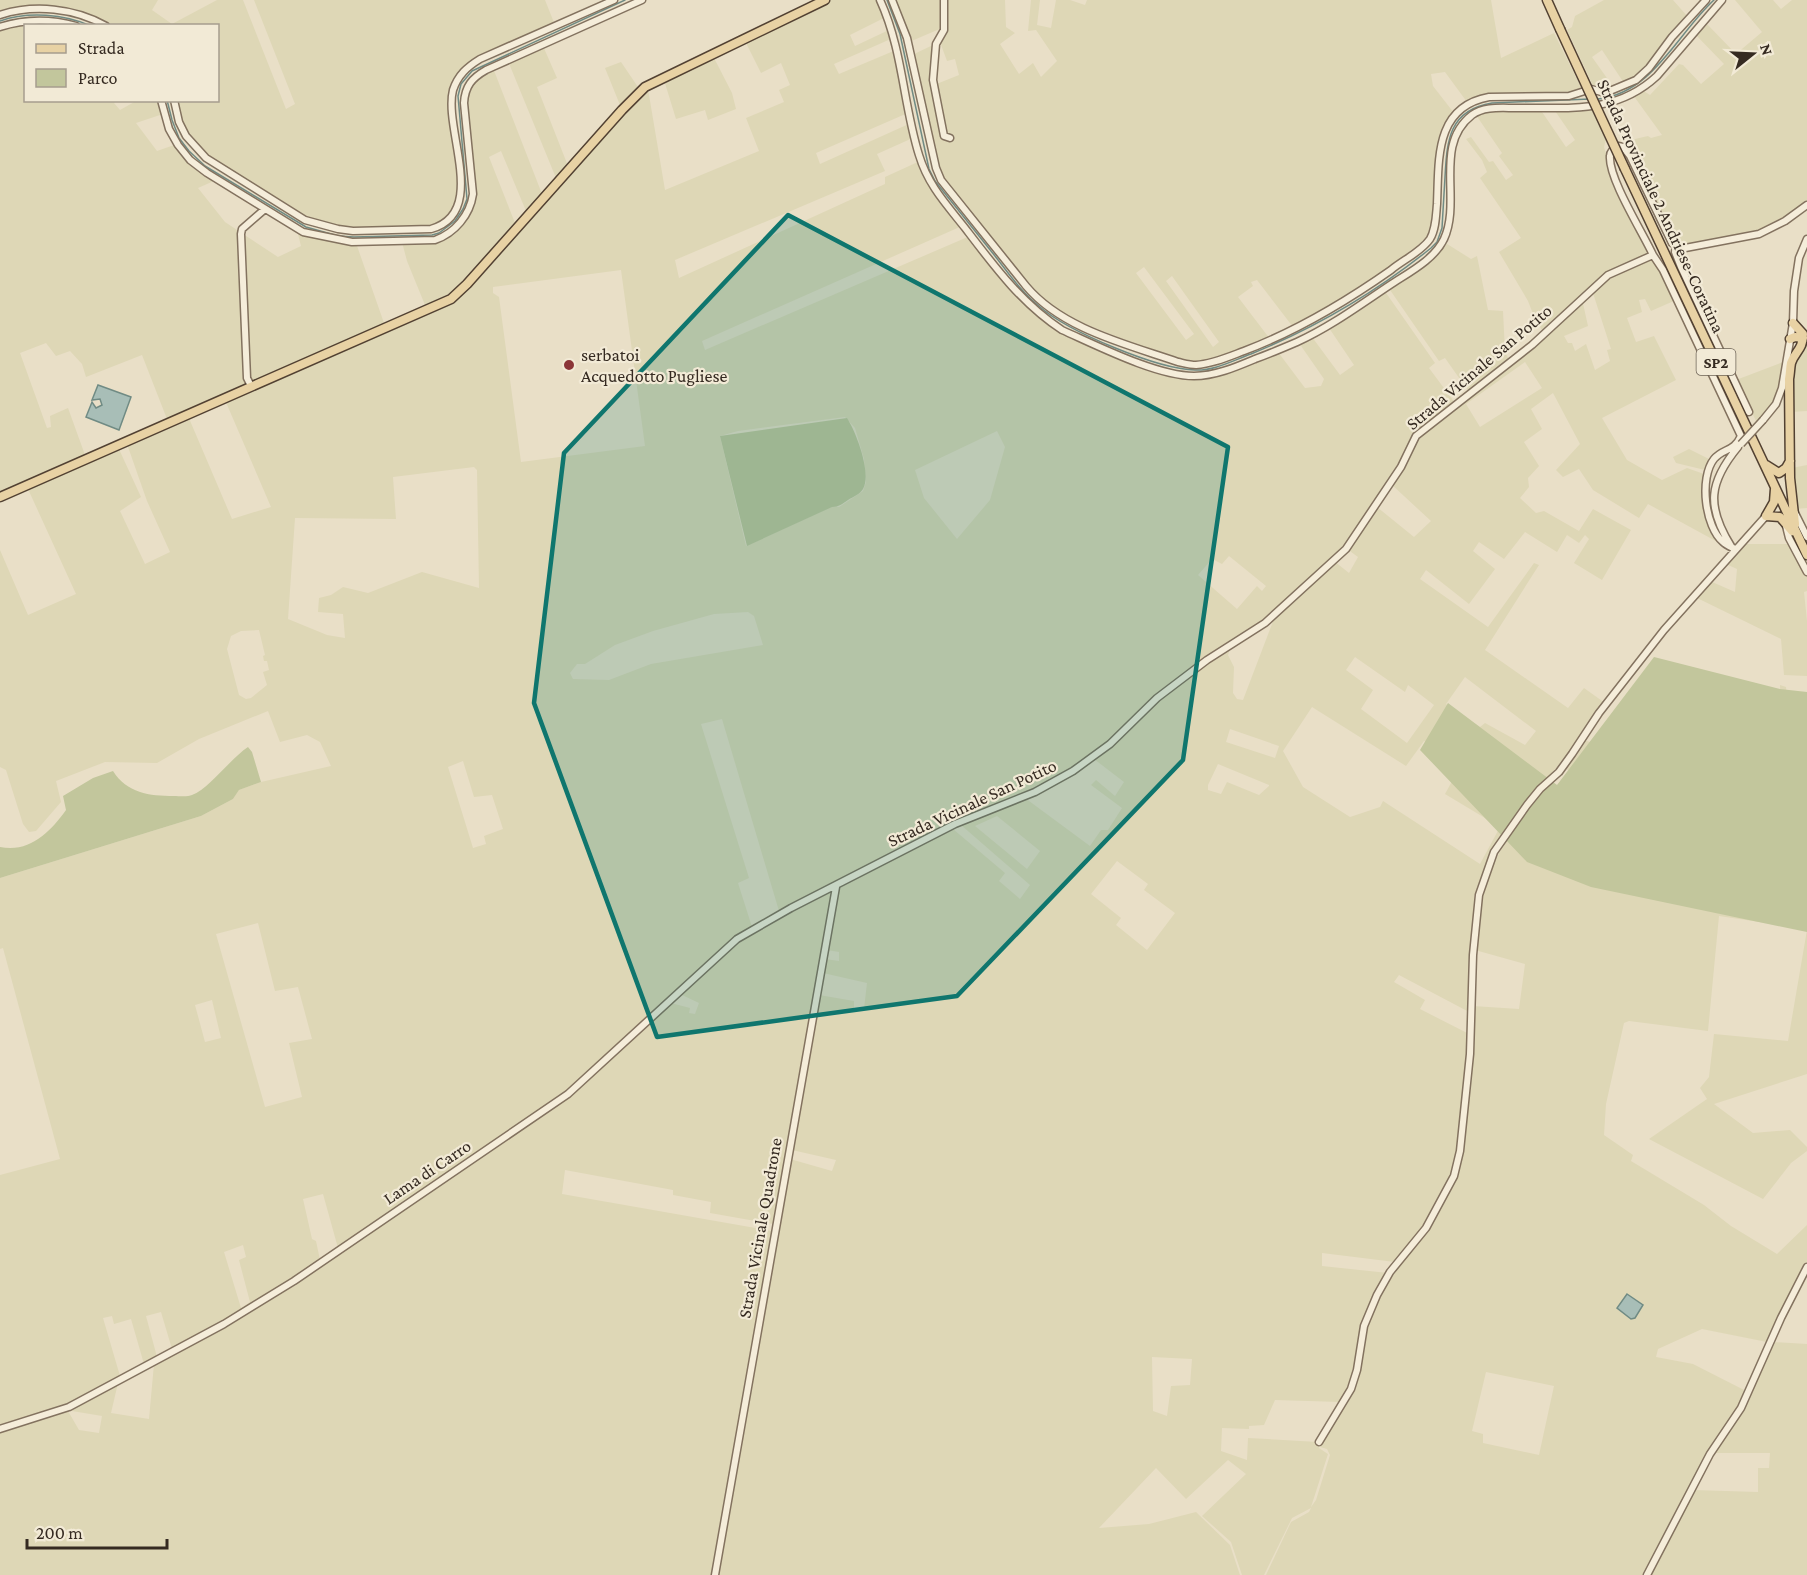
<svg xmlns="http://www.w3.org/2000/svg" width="1807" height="1575" viewBox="0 0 1807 1575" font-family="'Crimson Pro',serif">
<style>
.farmland{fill:#ded7b6;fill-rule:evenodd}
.green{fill:#c2c69c}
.water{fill:#a8beb7;stroke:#708b84;stroke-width:1.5}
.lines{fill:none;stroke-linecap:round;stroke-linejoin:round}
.stream{stroke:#708b84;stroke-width:1.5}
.minor-casing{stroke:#83725f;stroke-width:9}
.major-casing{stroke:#524132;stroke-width:11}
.minor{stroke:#f5edda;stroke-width:6}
.major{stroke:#e8d2a4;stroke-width:8}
.minor-bridge-casing{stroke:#83725f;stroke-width:9;stroke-linecap:butt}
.major-bridge-casing{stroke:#524132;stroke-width:11;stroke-linecap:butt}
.minor-bridge{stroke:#f5edda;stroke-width:6}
.major-bridge{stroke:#e8d2a4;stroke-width:8}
.marked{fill:#0f766e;fill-opacity:0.2;stroke:#0f766e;stroke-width:4.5;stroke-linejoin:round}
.poi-dot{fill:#8b3537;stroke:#f2ead6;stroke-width:2}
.labels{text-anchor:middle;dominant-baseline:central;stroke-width:4.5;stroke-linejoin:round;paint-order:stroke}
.shield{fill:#f2ead6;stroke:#6e6457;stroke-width:1.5}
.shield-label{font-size:16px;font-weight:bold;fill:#352a21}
.street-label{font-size:18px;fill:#352a21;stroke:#f2ead6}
.poi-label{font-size:18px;fill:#352a21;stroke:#f2ead6;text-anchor:start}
</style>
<rect width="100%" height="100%" fill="#e9dfc7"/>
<!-- farmland -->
<path class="farmland" d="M0,0h158l-6,10 20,14 45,-24h26l43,109 9,-5 -41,-104h291l10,25 -93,46 -11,28 9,97 -10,19 -17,12 -89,1 -44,-13 -100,-64 -17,-24 -9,-26 44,-1v-74l-112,-1 -18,-9 -63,-7 -25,6z
M831,0h47l8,17 -36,18 5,11 36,-17 2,9 -59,26 5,10 57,-24 14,62 -94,41 4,11 91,-41 4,14 -38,17 8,17 -210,89 4,18 206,-94v-7l35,-16 42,65 -260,115 3,9 265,-114 10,14 77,79 104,42 45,5 72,-24 27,36 16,-2 3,-7 -25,-36 13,-6 28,38 14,-10 -25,-37 55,-38 51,73 -6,5 26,35 -33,25 -76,117 -76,71 -60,39 -102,87 -50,36 -120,51 -159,82 -57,-192 -21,5 48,154 -11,5 14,44 -186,165 -228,156 -15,-54 -20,5 9,40 4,2 4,19 -103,66 -45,23 -11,-37 -15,4 11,41 -13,7 -13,-45 -17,5 -2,-8 -9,2 17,58 -65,34 -55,17v-252l60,-16 -57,-211 -3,1v-71l201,-62 32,-17 6,-9 22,-8 70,-16 -11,-24 -13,-7 -27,7 -12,-31 -69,28 -42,24 -52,-1 -49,19 5,21 -25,29 -7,1 -6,-8 -17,-54 -6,-3v-217l28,65 48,-21 -48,-105 90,-42 23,50 -21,14 25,53 25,-12 -23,-51 -20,-57 61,-28 44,103 39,-12 -46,-107 230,-99 193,-212 17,101 94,-39 -13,-33 38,-16 -5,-12 11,-5 -9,-22 -20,10 -16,-32zM621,270l24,176 -124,16 -22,-165 -6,-4v-6zM845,417l10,11 9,31 2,23 -3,9 -24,16 -6,-1 -87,40 -26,-110 18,-5zM997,431l8,16 -15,53 -33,39 -33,-41 -9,-28zM474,467l3,3 2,118 -57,-16 -54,21 -25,-6 -12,8 -12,3 -1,14 25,2 2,24 -18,-3 -39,-16 7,-101 101,1 -3,-42zM1229,556l37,30 -4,5 -5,-5 -20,23 -39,-34 14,-16 10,5zM748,612l6,4 9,29 -112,19 -42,16 -36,-1 -3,-6 7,-9h8l30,-19 38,-14 61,-17zM259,630l6,25 -2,1 1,5h3l2,9 -6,2 4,13 -16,13 -5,1 -7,-4 -12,-46 4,-13 10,-5zM463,761l11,36 18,-2 11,34 -19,7 2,8 -13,4 -25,-81zM258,923l17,68 23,-4 14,52 -23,4 13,54 -37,10 -49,-173zM212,1000l9,38 -16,4 -10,-37zM243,1245l3,12 -7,3 11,42 -9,6 -17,-56z
M893,0h112l1,27 9,6 -15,11 19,30 14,-11 8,14 16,-16 -21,-31 -8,1 3,-31h9l-3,25 14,3 5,-28h14l15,5 2,-5h404l10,58 53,-25 29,58 -11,2h-86l-19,9 -22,-30 -14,2 2,12 21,27 -12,18 -8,92 -6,17 -79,57 -56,30 -36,-47 -6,2 2,4 -15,11 32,42 -56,20 -18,4 -35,-8 -102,-42 -32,-28 -89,-113 -26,-117 21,-10 1,40 25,-10 -4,-16 -8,2 -7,-19 4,-8 -2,-6 -33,14zM1144,267l50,67 -8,6 -50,-67zM1172,276l47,66 -6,5 -47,-66z
M1604,0h69l15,17 -52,60 -12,6 -22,-33 -10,7 22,31 -6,2h-13l-28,-60 5,-3 3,-11z
M1735,0h38l8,9 11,-9h15v202l-42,27 -26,8 -62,8 -36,-75 -13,-22 7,-9 13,-3 3,2 11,-3 -29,-40 9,-5 8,5 29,-31 4,1 18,19 23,-20 -30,-31 11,-11 31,32 26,-22z
M50,23l14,2 -38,1v74l90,1 -2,2 6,7 16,-9h23l4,13 -27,9 21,28 20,-7 39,36 -18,8 27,34 53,35 23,-11 -4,-16 59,13 28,80 -217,96 -25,-64 -56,22 -4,-13 -12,-13 -14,5 -10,-13 -26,10 27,75 4,-1 -1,-11 18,-8 17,47 -85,40v-466l14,-4z
M543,46l14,32 -20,9 31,79 -12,12 -48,-117z
M713,56l19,37 4,16 -28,11 -3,-10 -29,9 -12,-39z
M621,62l17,25 -18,18 -15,-37z
M493,68l49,126 -16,17 -25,-60 -12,6 26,66 -64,70 -26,12 -18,-44 -5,-19h30l35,-26 7,-21 -9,-89 3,-17 13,-16z
M1553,108h38l15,31 -2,8 11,36 32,63v9l-26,11 -24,15 -55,49 -7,-11 -7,-18 -29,-49 22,-14 -41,-60 7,-6 -5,-12 -16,-21 5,-2 18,25 4,-1 13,19 7,-5 -14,-19 3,-3 -26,-38 14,-5 50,-1 26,38 9,-7z
M1444,242l27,17 6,-3 11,54 15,1 2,41 4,8 -40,32 -24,-34 -6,3 -51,-74z
M1654,258l22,42 -25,11 -6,-12 -6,1 3,12 -15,6 9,24 18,-6 22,44 -74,38 25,42 35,20 25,-12 17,6 -1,23 20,48 -75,-41 -9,14 -46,-28 -14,-21 -16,8 -7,-7 24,-26 -27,-51 -22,16 11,20 -18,13 15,24 -11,12 1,9 -9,11 16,15 8,-2 35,20 14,-22 38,21 -29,50 -28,-17 15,-24 -4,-4 -6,8 -12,-8 -10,17 -32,-20 -21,27 -25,-17 -6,9 22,18 -26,35 -43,-34 -6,9 68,48 46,-64 5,2 -54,85 83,58 16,-20 21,15 -35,49 -51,58 -32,55 -13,31 -3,117 -72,-38 -5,7 31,18 -5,9 51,26 2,-29 46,3 6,-45 -50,-14 2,-53 37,-73 33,-42 137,41 -46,-35 -77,-20 23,-28 98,33 99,-43 -1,-45 6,2 21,242 -88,-13 -11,115 -79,-10 -5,2 -18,81 -2,31 29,20 -2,6 73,44 27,21 46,28 30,-29v36l-40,81 -65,-13 -44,20 -2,8 37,7 55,28 -103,183h-379l25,-53 18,-10 2,-4 -19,10 -28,57h-22l-11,-33 -29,-26 44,-42 -18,-14 -42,39 -30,-31 -57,60 50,-4 47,-12 34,33 10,30h-523l73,-416 42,12 4,-11 -44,-10 27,-155 35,6v8h10l3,-26 -44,-10 2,-14 14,2v-9l-12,-2 10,-63 116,-58 52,44 -6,8 21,18 10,-14 -69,-60 64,-27 65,48 11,-16h7l14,-22 -31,-23 5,-5 19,16 9,-14 -30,-23 69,-65 68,-47 -3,8 6,12 -1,26 4,6 6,1 32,-84 59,-55 15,12 9,-16 -11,-8 30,-42 37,30 17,-16 -40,-37 31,-52 104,-81 56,-52 6,27 -24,10 4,7h4l3,8 11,-7 9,26 15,-9 -3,-11 4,-1 -19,-59 36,-23zM1525,362l17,26 -62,39 -14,-23zM1355,657l50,35 3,-7 26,20 -27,38 -46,-34 12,-19 -27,-20zM1465,677l71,54 -11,14 -40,-22 -5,4 -34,-23zM1312,707l94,59 18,-25 38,22 -17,31 55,33 -20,37 -97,-63 -3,6 -30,10 -47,-30 -20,-36zM1230,729l49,17 -4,12 -49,-16zM1218,764l51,21v1l-10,9 -32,-13 -6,12 -13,-4v-5zM997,816l43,35 -13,18 -52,-43zM1117,861l31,23 -4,6 31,23 -28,37 -31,-25 5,-7 -30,-24zM1463,1115l-7,56 -27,49 -34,45 -24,42 -19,79 -32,56v5l7,2 3,6 -14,45 -5,7 17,-53 -9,-6 -1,-6 -70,-4 -1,22 -26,-9 1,-23 27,1v-3l15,-1 11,-25 66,2 14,-35 10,-50 23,-44 -66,-7v-13l73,9 33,-43 25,-49zM1152,1357l40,2 -2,26 -19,1 -4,30 -14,-5zM1486,1372l68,14 -15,69 -56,-12v-9l-11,-3z
M1807,339v72l-16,1 1,-49 9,-9z
M1783,362l-8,39 -18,22 -21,-43z
M1689,449l22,11 -6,10 -29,-7 -3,-6z
M1807,465v43l-12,1 -3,-41z
M1745,544h46l7,14 9,19v14l-3,1 3,29v55l-23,-1 -3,-36 -86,-42 15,-16 25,11 2,-23 -11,-5z
M830,891l2,1 -59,332 -63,-11 1,-11 -38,-7v-5l-108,-20 -3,24 210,37 -60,344h-712v-143l68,-21 11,19 20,3 3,-17 -30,-5 3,-3 43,-25 -7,30 38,6 5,-55 110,-62 288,-193 31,-26 88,-80 19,5 -1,5 6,1 4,-11 -19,-9 48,-46 24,-17z
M1807,930v144l-93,30 39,29 37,-3 17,17v4l-16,12 -28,36 -114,-60 58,-40 -7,-11 9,-11 5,-43 74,7z
M1772,1342l35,2v231h-156l42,-85 65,2v-24h11l1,-15h-57l32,-47z"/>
<!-- green -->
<path class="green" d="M847,418c9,14 25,55 16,71 -3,5 -10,8 -15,11 -6,4 -9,7 -16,7l-85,39 -27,-110z
M1654,657l126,32 27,3v240l-216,-45 -64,-25 -107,-112 28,-47 109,82z
M248,747l4,5 9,30 -22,8 -6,9 -32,17 -201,62v-31c30,6 50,-15 66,-37l-3,-14 30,-18 20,-7c14,22 36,25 61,25 5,0 14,1 18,-1 17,-6 39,-37 56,-48z"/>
<!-- water -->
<path class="water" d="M98,385l33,12 -12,33 -33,-13 6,-15 4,6 6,-3 -2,-6 -8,1z
M1627,1294l16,11 -8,13 -4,1 -14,-11z"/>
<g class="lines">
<!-- stream -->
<path class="stream" d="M887,0l13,34 29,135 6,12c20,25 40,50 60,75 14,18 27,37 45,51 29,25 117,62 155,63 19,1 39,-10 56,-16 66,-27 124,-61 180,-106l6,-6 5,-14c1,-17 2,-34 3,-51 2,-37 4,-67 47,-74l98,-4
M0,21c28,-10 64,-7 91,5
M1598,99c55,-6 79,-65 116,-99
M167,100l5,20 7,18 10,13 16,15 101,61 32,9 16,1 78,-2 7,-2 16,-12 8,-12 4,-10 -9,-103 3,-12 11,-13 153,-71"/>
<defs>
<path id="minor" d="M880,0c23,50 23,104 39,155 9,30 27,49 46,73 29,38 57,76 97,102 36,16 95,46 132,46 21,0 42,-9 61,-17 14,-5 28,-11 42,-17 33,-15 63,-37 93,-57 18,-12 44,-25 54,-46 18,-39 -11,-94 28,-124 12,-9 29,-7 44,-7 52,-1 99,7 141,-32l65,-76
M892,0l15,38 29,130 5,12 85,106c36,43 100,58 152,76 5,1 12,3 18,3 16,-1 32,-8 48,-14 53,-20 100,-48 147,-81 12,-10 30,-18 39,-31 6,-10 6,-24 7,-35 2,-44 -3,-97 52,-107l80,-1 22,-7 14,4 12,-5 19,-8 13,-12 23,-31 34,-37
M944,0v30l-8,14 -3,36 11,56 6,2
M0,15c34,-11 75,-7 106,11
M0,27c25,-8 51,-8 76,-1
M161,100l8,29 9,16 12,15 17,13 96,59 49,10 83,-2c20,-7 35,-25 38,-46l-9,-91c1,-17 8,-25 22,-33l156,-70
M174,100l5,22 7,14 20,22 99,62 33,9 15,2 78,-2c58,-16 12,-100 22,-139 5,-15 14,-23 27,-31l134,-59
M1676,247l-1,5 6,15 68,145
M1653,255l10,15 78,166c-7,16 -18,12 -27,23 -15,19 -9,68 9,83 3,3 8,5 12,7
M251,386l-4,-8 -6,-144 1,-5 23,-20
M1763,420l13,-16 6,-16 11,-65 1,-32 5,-33 8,-19
M1795,513l12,24
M1786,526l3,12 18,34
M1731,546c-25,-40 -22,-64 7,-99
M0,1429l69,-22 155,-83 70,-43 274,-187 169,-155 54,-31 164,-84 80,-32 38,-21 37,-27 47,-46 50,-38 58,-37 81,-74 55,-82 15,-31 116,-91 76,-70 45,-20c-10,-22 -45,-77 -43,-99 0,-5 4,-7 8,-10l5,1 7,9 42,87 8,6 79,-15 26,-13 22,-16
M1319,1442l32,-53 6,-19 7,-44 13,-31 13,-23 36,-44 28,-52 6,-25 10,-97 3,-99 6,-60 15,-43 33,-47 13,-16 19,-17 13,-18 27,-41 65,-83 102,-114
M715,1575l121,-688
M1647,1575l63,-121 31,-46 40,-90 26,-51"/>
<path id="major" d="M1547,0l13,29
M1625,169l182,386
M1793,323l10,11c0,16 -8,17 -12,29 -1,5 -1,11 -2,16l1,99 5,46
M1790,339l5,-2 8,1
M1766,465l13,8 7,-5 4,-7
M0,497l451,-198 16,-15 155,-174 23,-23 180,-87
M1766,516l14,1 12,14
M1766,516l8,-14 1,-13"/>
</defs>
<!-- minor casing -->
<use href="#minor" class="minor-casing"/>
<!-- major casing -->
<use href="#major" class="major-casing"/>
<!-- minor -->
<use href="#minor" class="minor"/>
<!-- major -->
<use href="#major" class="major"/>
<defs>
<path id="minor-bridge" d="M1741,444l22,-24"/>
<path id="major-bridge" d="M1560,29l65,140"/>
</defs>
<!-- minor-bridge casing -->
<use href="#minor-bridge" class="minor-bridge-casing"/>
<!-- major-bridge casing -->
<use href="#major-bridge" class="major-bridge-casing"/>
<!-- minor-bridge -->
<use href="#minor-bridge" class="minor-bridge"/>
<!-- major-bridge -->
<use href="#major-bridge" class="major-bridge"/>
</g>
<!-- marked area -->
<path class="marked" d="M788,215l440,232 -45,313 -226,236 -300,41 -123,-334 30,-250z"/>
<!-- markers -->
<circle class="poi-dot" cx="569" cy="365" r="6"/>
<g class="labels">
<!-- shield labels -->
<rect class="shield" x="1696.5" y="349" width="39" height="26" rx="4.5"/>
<g class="shield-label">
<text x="1716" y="362">SP2</text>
</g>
<!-- street labels -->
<g class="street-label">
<text transform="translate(1661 206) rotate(65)">Strada Provinciale 2 Andriese-Coratina</text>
<text transform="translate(1479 367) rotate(-40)">Strada Vicinale San Potito</text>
<text transform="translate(972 803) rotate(-25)">Strada Vicinale San Potito</text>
<text transform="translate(427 1172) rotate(-34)">Lama di Carro</text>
<text transform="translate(760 1228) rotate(-80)">Strada Vicinale Quadrone</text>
</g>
<!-- poi labels -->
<g class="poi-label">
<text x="581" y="355">serbatoi<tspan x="581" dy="21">Acquedotto Pugliese</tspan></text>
</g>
</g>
<!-- legend -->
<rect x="24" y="24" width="195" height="78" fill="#f2ead6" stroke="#a69d8e" stroke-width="1.5"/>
<rect x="36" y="44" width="30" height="9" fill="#e8d2a4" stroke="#a69d8e" stroke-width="1.5"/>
<text x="78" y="54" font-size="18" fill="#352a21">Strada</text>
<rect x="36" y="69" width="30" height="18" fill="#c2c69c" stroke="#a69d8e" stroke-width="1.5"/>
<text x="78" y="84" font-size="18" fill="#352a21">Parco</text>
<!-- north arrow -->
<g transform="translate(1753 54) rotate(72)" stroke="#f2ead6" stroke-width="4.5" paint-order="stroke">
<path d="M0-4.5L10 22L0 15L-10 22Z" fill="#352a21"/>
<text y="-9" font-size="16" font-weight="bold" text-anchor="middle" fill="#352a21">N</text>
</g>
<!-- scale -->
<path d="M27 1539v9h140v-9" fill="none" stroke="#352a21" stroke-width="3"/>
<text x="36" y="1539" font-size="18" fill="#352a21" stroke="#f2ead6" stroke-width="4.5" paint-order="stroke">200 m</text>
</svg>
